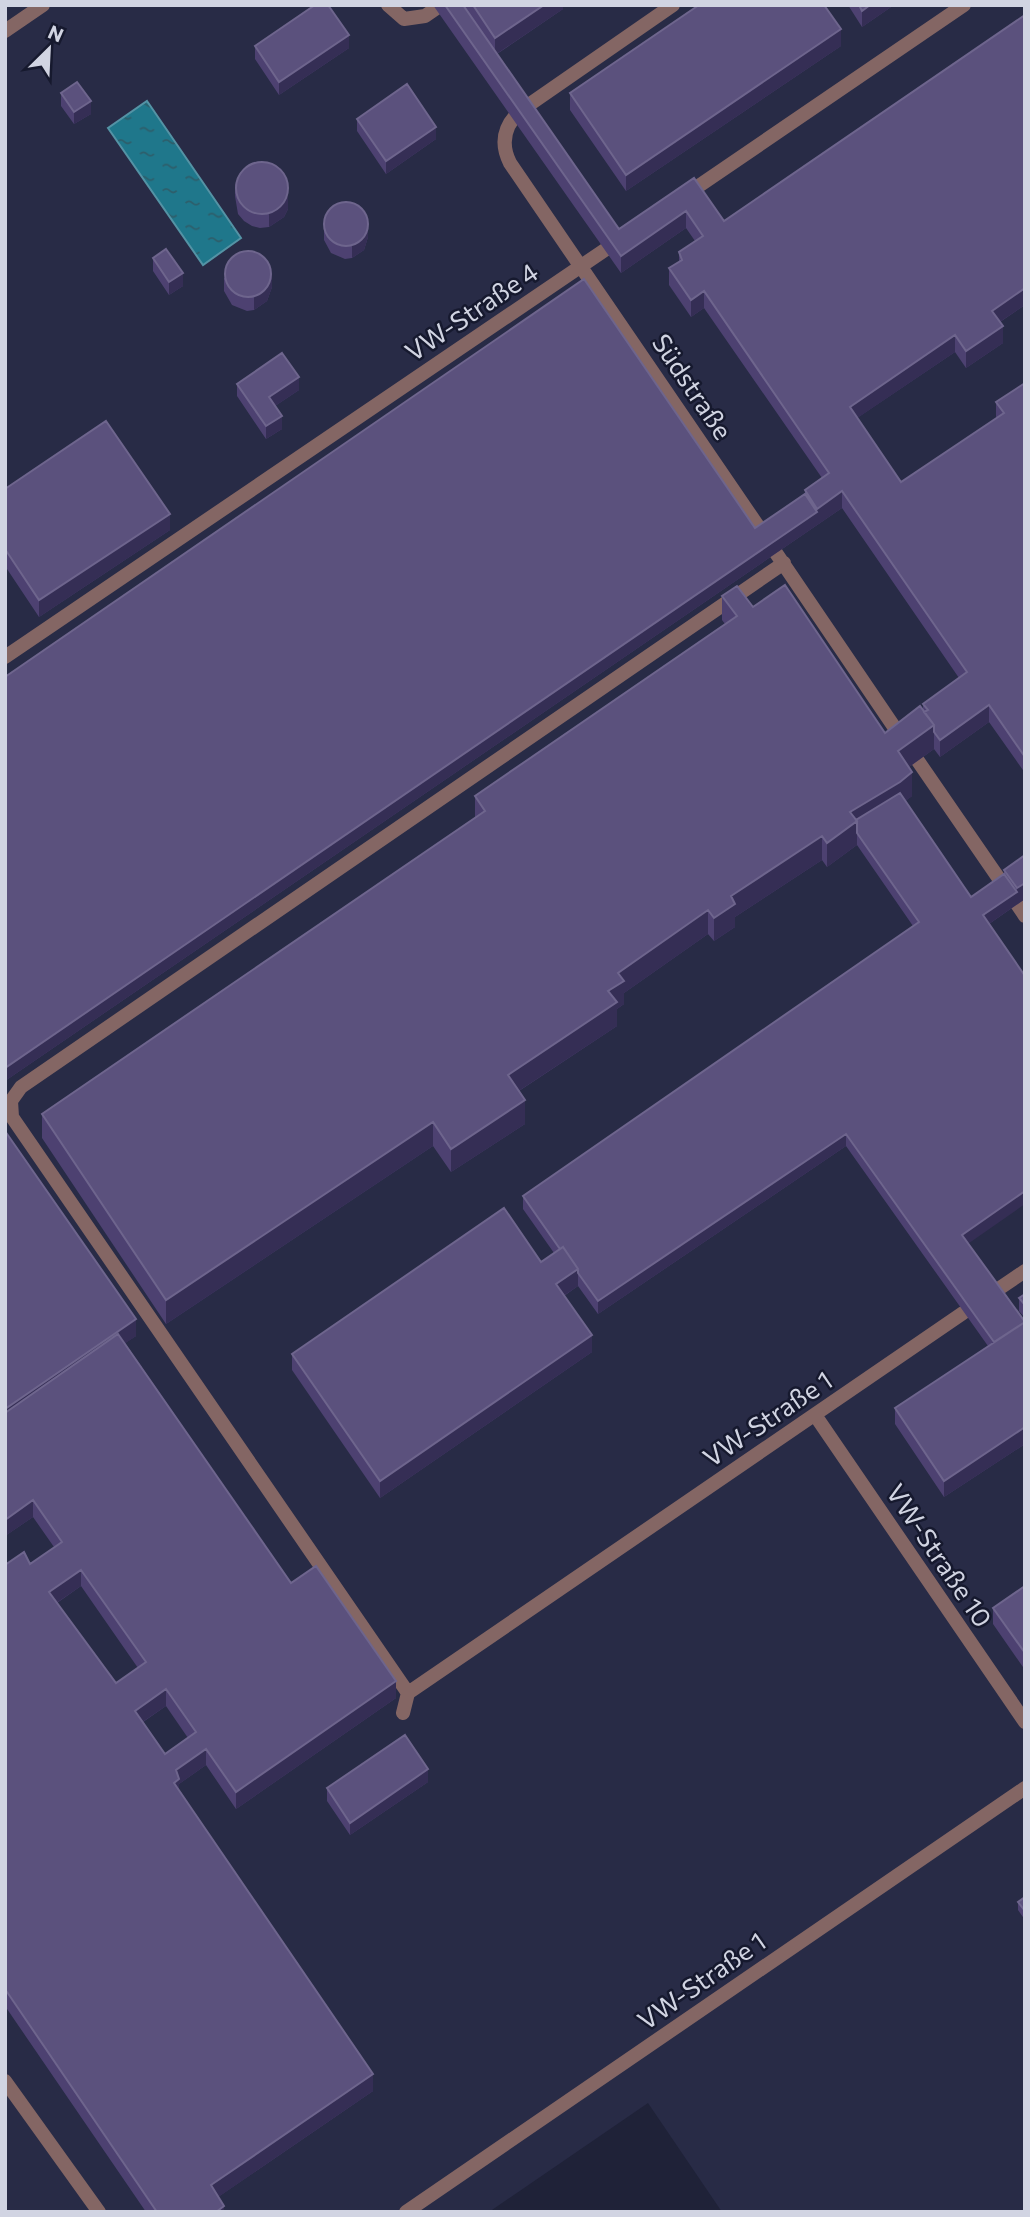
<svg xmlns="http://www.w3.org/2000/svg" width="1030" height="2217" viewBox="0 0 1030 2217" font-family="Commissioner,sans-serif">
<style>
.built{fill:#282b46}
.water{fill:url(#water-ripples);stroke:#5493a5;stroke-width:2}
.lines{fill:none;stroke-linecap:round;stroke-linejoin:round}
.street{stroke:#846664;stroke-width:14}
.wall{fill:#4d4171;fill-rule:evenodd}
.shaded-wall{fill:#352e55}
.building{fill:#5b517d;stroke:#6e658d;stroke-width:2;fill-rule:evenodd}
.labels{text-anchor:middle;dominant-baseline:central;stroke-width:5;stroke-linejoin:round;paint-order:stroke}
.street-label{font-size:26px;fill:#d1d4e2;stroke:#16192e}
</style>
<defs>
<pattern id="water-ripples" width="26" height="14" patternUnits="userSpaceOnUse" patternTransform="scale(1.75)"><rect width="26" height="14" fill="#1f778b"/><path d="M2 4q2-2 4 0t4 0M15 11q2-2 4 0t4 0" fill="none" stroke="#2d5e6b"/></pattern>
</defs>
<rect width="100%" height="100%" fill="#1f2238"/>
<!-- built -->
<path class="built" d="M5,5h1020v2207h-303l-74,-109 -159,109h-484z"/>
<!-- water -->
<path class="water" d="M147,101l94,137 -38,27 -95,-137z"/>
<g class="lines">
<!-- street -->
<path class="street" d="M388,5l16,14 21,-3 16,-11
M673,5l-153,106c-16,15 -20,32 -10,52l254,372
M5,31l38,-26
M684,196l280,-191
M776,553l127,187
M5,657l616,-418
M918,761l86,125
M1017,904l8,12
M994,1292l31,-21
M815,1415l210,307
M408,1693l-396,-576 -1,-16 10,-14 763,-524
M403,1713l5,-20 555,-380
M5,2081l94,131
M406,2212l619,-424"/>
</g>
<!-- wall -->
<path class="wall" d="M433,5h30l1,2v-2h99v4l-66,45 122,175 75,-51 30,43 301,-206v290l-25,17 3,21 -37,25 -11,-16 -98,66 44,64 95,-63v-17l29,-19v390l-36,-51 -49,35 -6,-8 -25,18 3,29 -7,5 66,96 33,-23v-4l21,29 -36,25 -21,319 57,78v123l-81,53 -49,-73v-16l93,-62 -142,-200 -248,168 -20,-28 -14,10 28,56 -212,146 -88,-128v-16l249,-92 13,-9 -31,-44v-13l390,-270 -56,-81 -30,22 -5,-7 -87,57v10l-21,14 -6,-7 -84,59v11l-7,5v17l-98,65 6,33 -74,48 -18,-26 -267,178 -124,-186v-24l433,-296v-22l250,-172 -3,-4v-24l31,11 132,126 38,-22v-7l36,-26 -117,-170 -837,573v-404l750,-149 50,-34v-4l17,-12 -118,-170 -13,9 -22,-32v-17l10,-6v-10l16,-11 -9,-13 -65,45z
M848,5h46l-32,22z
M255,46l94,2 -70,47 -24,-36z
M841,46l-215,145 -56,-81v-17z
M61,93l30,21 -17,10 -13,-18z
M357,119l79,20 -50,35 -29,-43z
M235,184l53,25 -4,8 -15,10 -9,1 -8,-2 -8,-5 -6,-7 -3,-18z
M324,220l44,17 -4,13 -12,8 -7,1 -14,-6 -7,-13z
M153,258l30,28 -14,9 -16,-24z
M224,278l48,9 -5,14 -13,9 -7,1 -15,-6 -8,-14z
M1025,360v19l-1,-2v-16z
M237,384l62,6 -24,16 7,23 -16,10 -29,-43z
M5,489l165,41 -131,87 -34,-51z
M5,1131l131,205 -11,7 166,240 105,115 -160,111 -30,-44 -27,19v7l194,300 -155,106 6,15h-78l-141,-206v-441l25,-1 24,-17 -21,-30 -28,19zM81,1586l57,82 -22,15 -59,-80zM166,1706l22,32 -23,16 -22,-32z
M1025,1294v24l-6,-7v-13z
M1025,1586v84l-32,-46v-16z
M428,1782l-78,53 -23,-34v-13z
M1025,1897v23l-7,-10v-8z"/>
<!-- shaded-wall -->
<path class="shaded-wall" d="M544,5h19v4l-68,46v-17z
M870,5h24l-32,22v-16z
M841,29v17l-215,145v-16z
M349,35v13l-70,47v-13z
M91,101v13l-17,10v-12z
M436,127v12l-50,35v-13z
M288,197v12l-4,8 -15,10v-13z
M686,211v17l-65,45v-17z
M368,224v13l-4,13 -12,8v-13z
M183,273v13l-14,9v-13z
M272,274v13l-5,14 -13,9v-13z
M1025,288v17l-33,22v-16z
M704,291v17l-13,9v-17z
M1003,326v17l-37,25v-17z
M955,335v17l-105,71v-16z
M299,377v13l-30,20v-13z
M282,416v13l-16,10v-13z
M842,491v17l-837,573v-13l812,-556v-3z
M170,514v16l-131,87v-17z
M989,705v17l-49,35v-17z
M934,725v24l-36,26v-24z
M912,772v24l-12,10 -43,26v13l-30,22v-24l23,-31z
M822,836v24l-87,57v10l-21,14v-23l17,-22z
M1025,883v16l-42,29v-13l34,-23v-4z
M708,910v24l-84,59v11l-7,5v17l-109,72v-23l100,-84 10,-18z
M525,1100v24l-74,48v-23z
M433,1122v24l-267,178v-24z
M846,1134v12l-248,168v-13z
M1025,1191v13l-63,44v-13z
M578,1269v17l-22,15v-17z
M136,1319v17l-131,90v-17z
M592,1335v17l-212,146v-17z
M1025,1427v17l-81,53v-16z
M33,1500v17l-28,19v-16z
M81,1570v16l-32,22v-16z
M396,1681v17l-160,111v-17z
M166,1689v17l-31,21v-16z
M206,1749v16l-27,19v12l-5,-13 2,-13z
M428,1769v13l-78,53v-12z
M373,2074v17l-162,111v-17z
M224,2206v6h-8z"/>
<!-- building -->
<path class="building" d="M315,5h13l21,30 -70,47 -24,-36z
M445,5h18l156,224 75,-51 30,43 301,-206v273l-33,23 11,15 -37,25 -11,-16 -105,72 51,75 103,-69 -8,-11 29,-19v374l-36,-52 -49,35 -6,-8v-7l-10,-13 4,-2 -5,-6 44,-32 -125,-181 -25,18 -12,-19 24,-17 -125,-182 -13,9 -22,-32 13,-8 -3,-8 24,-16 -17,-25 -65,45z
M473,5h71l-49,33z
M699,5h125l17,24 -215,146 -56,-82z
M859,5h11l-8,6z
M77,82l14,19 -17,11 -13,-19z
M407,84l29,43 -50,34 -29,-42z
M236 188a26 26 0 1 1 52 0a26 26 0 1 1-52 0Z
M324 224a22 22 0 1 1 44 0a22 22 0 1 1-44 0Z
M166,249l17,24 -14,9 -16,-24z
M225 274a23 23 0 1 1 46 0a23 23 0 1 1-46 0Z
M584,279l171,249 50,-34 12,18 -812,556v-391z
M282,353l17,24 -30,20 13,19 -16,10 -29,-42z
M106,421l64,93 -131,86 -34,-51v-60z
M785,585l100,148 35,-27 14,19 -36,26 14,21 -12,10 -50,30 7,9 -30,22 -5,-7 -91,60 4,8 -21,14 -6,-8 -90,63 6,8 -16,10 9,11 -109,73 17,25 -74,49 -18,-27 -267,178 -124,-186 443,-303 -10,-15 262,-180 -15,-20 15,-10 16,21z
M900,793l71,104 33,-23 13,18 -34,23 42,61v215l-63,44 63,87 -31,20 -148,-208 -248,167 -20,-28v-4l-15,-22 -3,2 -37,-53 396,-274 -62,-89v-12l-1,-1z
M1025,855v28l-8,5 -13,-18z
M5,1131l131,188 -131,90z
M504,1208l37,54 22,-15 15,22 -22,15 36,51 -212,146 -88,-127z
M1025,1294v11l-6,-7z
M1025,1322v105l-81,54 -49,-73z
M118,1334l173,249 25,-17 80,115 -160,111 -30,-43 -30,21 3,9 -5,4 199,291 -162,111 13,21 -8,6h-59l-152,-223v-424l19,-13 6,12 32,-22 -29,-42 -28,20v-107zM81,1570l65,92 -30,21 -67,-91zM166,1689l30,43 -31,22 -30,-43z
M1025,1586v67l-32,-45z
M405,1735l23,34 -78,54 -23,-35z
M1025,1897v14l-7,-9z"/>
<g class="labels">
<!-- street labels -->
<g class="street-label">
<text transform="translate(471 311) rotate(-34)">VW-Straße 4</text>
<text transform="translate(693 386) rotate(56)">Südstraße</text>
<text transform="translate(767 1418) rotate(-34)">VW-Straße 1</text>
<text transform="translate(940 1555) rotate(56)">VW-Straße 10</text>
<text transform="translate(701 1980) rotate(-35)">VW-Straße 1</text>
</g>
</g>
<!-- border -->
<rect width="1030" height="2217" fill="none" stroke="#d1d4e2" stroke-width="14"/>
<!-- north arrow -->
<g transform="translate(49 49) rotate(24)" stroke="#16192e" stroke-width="5" paint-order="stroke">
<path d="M0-5L12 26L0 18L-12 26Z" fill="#d1d4e2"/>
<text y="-10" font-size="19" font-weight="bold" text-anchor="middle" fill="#d1d4e2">N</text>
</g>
</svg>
